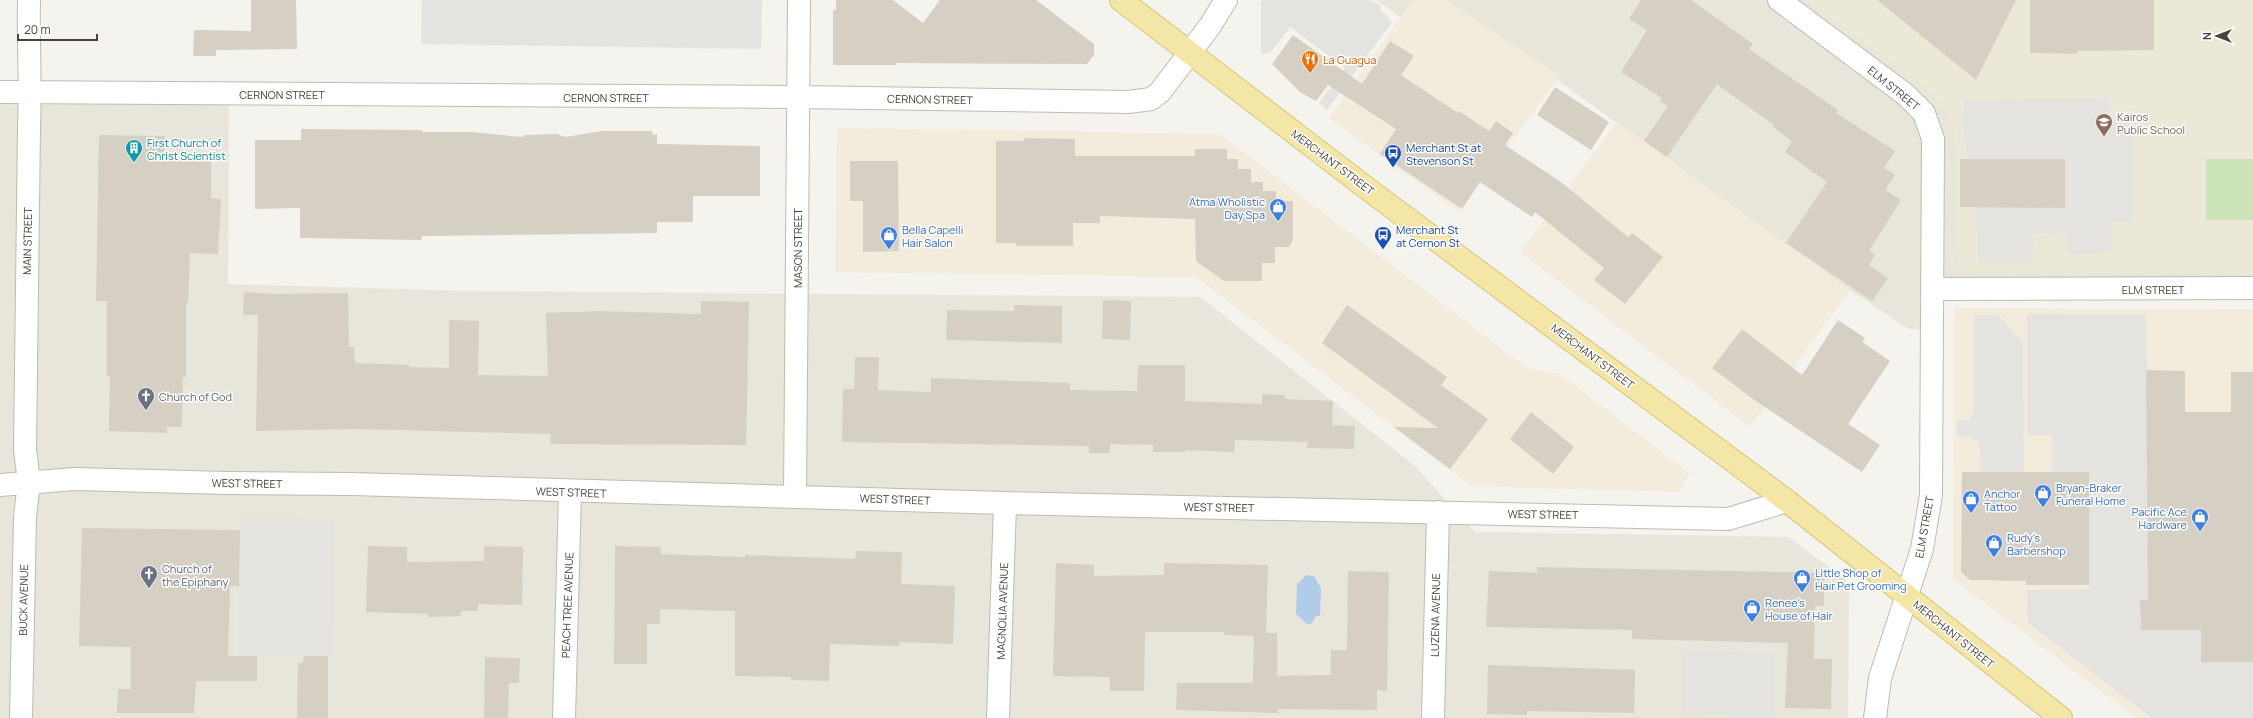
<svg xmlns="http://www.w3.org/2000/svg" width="2253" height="718" viewBox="0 0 2253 718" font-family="Manrope,sans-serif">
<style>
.residential{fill:#e8e5db}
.commercial{fill:#f3ebdb}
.education{fill:#ece8d8}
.green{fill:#cde4ba}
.parking{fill:#e4e3e0}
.water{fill:#b1cce9}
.building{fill:#d5d0c3}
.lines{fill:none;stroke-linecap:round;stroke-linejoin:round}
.minor-casing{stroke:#bfbbb0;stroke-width:24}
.major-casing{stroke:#d7c578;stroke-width:24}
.minor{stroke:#fff;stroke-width:22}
.major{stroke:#f3e6a7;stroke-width:22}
.labels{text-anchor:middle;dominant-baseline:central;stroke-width:3;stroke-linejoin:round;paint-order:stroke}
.food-label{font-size:11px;fill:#c56008;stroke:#fff;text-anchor:start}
.street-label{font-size:11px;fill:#48443b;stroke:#fff}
.education-label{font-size:11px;fill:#785e54;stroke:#fff;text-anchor:start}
.culture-label{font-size:11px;fill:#0d838f;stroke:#fff;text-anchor:start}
.transit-label{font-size:11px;fill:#164399;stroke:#fff;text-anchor:start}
.shop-label{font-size:11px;fill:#366cbe;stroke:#fff;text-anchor:start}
.worship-label{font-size:11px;fill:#5b616d;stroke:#fff;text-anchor:start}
</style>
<rect width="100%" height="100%" fill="#f4f3ed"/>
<!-- residential -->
<path class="residential" d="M1376,0h37l-12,17z
M1446,0h807v290l-320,-1 -1,41 -23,-1 -59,-39z
M0,92l229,1 -1,191 239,7 733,6 215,169 60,66 313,5 57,42 4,12 -1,127h-1848z"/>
<!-- commercial -->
<path class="commercial" d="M1413,0h34l113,76 -101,136 -130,-94z
M1617,122l233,168 -100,137 -230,-175z
M837,128l383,6 308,235 32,5 130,100 -11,18 -208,-6 -275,-209 -361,-5z
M1954,308l299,1v409h-117l-183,-139z"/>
<!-- education -->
<path class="education" d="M1806,0h447v274l-276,-1 -10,-2 -8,-8 -4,-11v-109l-4,-21 -4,-9 -17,-22z"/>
<!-- green -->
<path class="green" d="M2206,159h47v61h-47z"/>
<!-- parking -->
<path class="parking" d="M422,0h340l-1,49 -340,-5z
M1270,0h98l12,5v4l12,13 -65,88 -8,-7 26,-35 -55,-41 -19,25 -10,2v-53z
M2109,98v25l24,-1v99l-22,1v30l-44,3v-23l-34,1 -1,30h-54v-25l-15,-115 1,-23z
M2027,314l119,1 2,285 -8,1 1,29h60v32h52v56h-101l-124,-95 -1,-33 62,-1 -1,-117h-36v-37h-25z
M1974,315h24l25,28 1,129h-44v-19l-2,-10 -6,-5 -15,-3v-15h12l5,-9z
M240,518l95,2 -3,136h-94z
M1682,651l93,2 -1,63 -93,-2z"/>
<!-- water -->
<path class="water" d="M1306,575l8,1 7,12 -1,28h-4l-5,8h-4l-11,-10 1,-31h2z"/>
<!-- building -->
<path class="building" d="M251,0h45l1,49 -81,1v6h-23l1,-26 57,1z
M836,0h57l30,23 17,-23h96l58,44v11l-7,9 -191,-1v2h-63v-55h3z
M1641,0h50l62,44 -4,5 89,61 -2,3 59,38 -11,17 11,7 -10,15 16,10 -32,51 6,4 -6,10 19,13 -16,23 -86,-58 41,-61 -42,-30 7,-11 -19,-14 1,-2 -52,-37 -5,-4 -50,73 -23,-16 24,-35 -8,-5 2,-3 -41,-26 26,-42 -18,-11z
M1877,0h139l-40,80z
M2030,0h124v50l-77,1v3l-47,-1z
M1293,35l69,49 28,-43 24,15 -13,19 57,38 1,-2 30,20 7,-10 17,12 -8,12 56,37 67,55 4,-4 31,24 -38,47 -31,-24 10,-12 -69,-56 -3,5 -52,-35 -18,27 -82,-55 16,-25 -68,-44 -12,16 -16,-9 -28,-28z
M1555,87l54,35 -18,28 -54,-35z
M301,129l121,1v2h49l51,5 3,-2 32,-1 8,3 37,-6h50l1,4 4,-1v10l103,2v50h-67v26h-36v11l-235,3 -1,4 -121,-2v-30l-45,1v-69h46z
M99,135l66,1 -1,17h7l-1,8h41v37l10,1 -3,55 -28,-1 -2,50h-2v74h-3l-1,50h-15v6l-58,-2 1,-54h-3v-76h-11z
M1024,138l51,1v17h120v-7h32v10h11v10h13v13h12v9h13v10h17v39l-4,7h-14v16h-13v18h-38l-28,-20 -1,-42 -95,-3v7h-27v23h-57v-3h-20v-102h28z
M1960,159h105v49l-105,-1z
M850,161h48l1,90 -36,1v-51h-13z
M244,292l33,2 71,-1 1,54h5l1,16 54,2v2l40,1v-48l30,1 -1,54 70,1 -2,-63 52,-2 103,3v-13l48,1 -3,143 -196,-1 1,-10 -195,-5 -100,2 2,-116h-15z
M1103,300l28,1 -1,39 -28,-1z
M1014,305l48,1v37l-116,-3 1,-30 67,1z
M1347,305l100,72 -6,8 47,34 -38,50 -56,-42 44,1 -116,-85z
M1838,320l27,18 -3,4 28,19 -42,63 32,21 -18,27 -109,-73 -41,-31 30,-39 60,46z
M855,357h24l-1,33 53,2v-14l139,5v7l67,1 1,-26h47v36l77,3v-10l23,1v4l48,2 -1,24 23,1 -1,23 -47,-1 1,-6 -73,-2 -1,12 -49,-2v2h-32v-7l-43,-1v9h-21v-7l-247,-4 1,-53h11z
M2146,370l39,1v41h46v-40h22v290h-52v-32h-60l-1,-30h8z
M1531,412l43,35 -21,27 -43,-35z
M1962,472h127v113h-63v-4l-56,-1 -9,-8z
M82,528l158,2 -1,56h-9l-2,70h29v25h-61l-2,32h-77l1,-24h13v-42l-52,-1z
M368,546l39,1v15l77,-1v-15l39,1 -1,58 -44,-1v7h-17v5l-33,1v-3l-62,-2z
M615,546l46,1v7l84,3v-2l110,4 1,-8 46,1 -1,32 54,2 -2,58 -54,-2v4l-69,-2 -1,37 -38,-1v-3l-56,-1v-65l-75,-2v15h-13v40h-33z
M1056,563l38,2v11l70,-1v-12l104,2 -2,68h11v43l54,-1v-25h16l1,-79 41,1 -2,119 -10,-1v20l-99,-1v4l-102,-3 1,-27h76l1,-47 -30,-1v-3h-79l-1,59h-34v-14l-57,-1z
M1537,567l287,6v33h-9l-1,53h18l-1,50 -46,-1 3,-65 -156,-4v-9l-146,-3 3,-56 48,2z
M304,656h24v62h-31l1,-55h5z
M485,657l35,1 -1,25h-10l-1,35h-24z
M1488,665l147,5 -1,43 -107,-2v4l-40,-1z"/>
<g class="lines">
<defs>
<path id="minor" d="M1779,0l127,95 18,18 9,26 -2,356 -9,54 -42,129 -5,40
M0,92l798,5 330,5 23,-3 9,-7 50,-66 16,-26
M1933,289l320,-1
M0,485l74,-6 154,4 123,1 654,19 723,16 59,-18
M795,496l4,-496
M21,718l4,-201 4,-35 -4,-32 4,-324c2,-42 -1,-84 0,-126
M564,718l6,-226
M998,718l7,-215
M1433,718l5,-206"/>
<path id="major" d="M1121,0l252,193 414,308 274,217"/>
</defs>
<!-- minor casing -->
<use href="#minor" class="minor-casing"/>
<!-- major casing -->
<use href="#major" class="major-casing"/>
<!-- minor -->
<use href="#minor" class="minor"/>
<!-- major -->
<use href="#major" class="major"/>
</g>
<!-- icons -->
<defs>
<symbol id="restaurant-pin" viewBox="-11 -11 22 30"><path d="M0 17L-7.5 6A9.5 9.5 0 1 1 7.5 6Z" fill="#e8710a" stroke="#fff"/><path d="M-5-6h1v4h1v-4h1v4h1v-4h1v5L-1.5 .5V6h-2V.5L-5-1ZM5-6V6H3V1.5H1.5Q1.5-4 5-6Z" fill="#fff"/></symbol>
<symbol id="school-pin" viewBox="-11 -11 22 30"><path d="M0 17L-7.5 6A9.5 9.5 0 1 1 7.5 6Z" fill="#8d6e63" stroke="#fff"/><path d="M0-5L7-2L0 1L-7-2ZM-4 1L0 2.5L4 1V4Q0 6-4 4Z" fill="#fff"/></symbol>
<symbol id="building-pin" viewBox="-11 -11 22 30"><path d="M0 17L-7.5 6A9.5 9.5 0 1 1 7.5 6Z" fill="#0f9aa8" stroke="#fff"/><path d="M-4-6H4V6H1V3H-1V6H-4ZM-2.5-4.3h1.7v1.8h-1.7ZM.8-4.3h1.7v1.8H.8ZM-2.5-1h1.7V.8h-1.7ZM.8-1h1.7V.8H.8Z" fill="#fff"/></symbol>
<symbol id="bus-pin" viewBox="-11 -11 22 30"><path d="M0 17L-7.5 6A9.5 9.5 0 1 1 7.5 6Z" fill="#1a4fb4" stroke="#fff"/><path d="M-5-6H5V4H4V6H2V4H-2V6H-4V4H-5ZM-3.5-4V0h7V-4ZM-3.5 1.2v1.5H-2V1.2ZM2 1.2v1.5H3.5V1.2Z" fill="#fff"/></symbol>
<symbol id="shop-pin" viewBox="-11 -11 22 30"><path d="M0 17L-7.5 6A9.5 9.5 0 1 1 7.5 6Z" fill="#3f7fe0" stroke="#fff"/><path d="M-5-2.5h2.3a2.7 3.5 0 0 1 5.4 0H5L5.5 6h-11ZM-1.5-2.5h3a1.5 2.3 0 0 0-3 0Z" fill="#fff"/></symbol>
<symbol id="church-pin" viewBox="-11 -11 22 30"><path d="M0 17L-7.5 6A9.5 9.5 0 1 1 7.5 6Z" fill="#6b7280" stroke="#fff"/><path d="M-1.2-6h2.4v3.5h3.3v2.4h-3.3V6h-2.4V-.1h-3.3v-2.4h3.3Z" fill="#fff"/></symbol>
</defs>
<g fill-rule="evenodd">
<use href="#restaurant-pin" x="1300" y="49" width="20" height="27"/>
<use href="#school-pin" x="2094" y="112" width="20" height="27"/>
<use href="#building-pin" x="124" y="138" width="20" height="27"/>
<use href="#bus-pin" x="1383" y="143" width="20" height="27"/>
<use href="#shop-pin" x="1268" y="197" width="20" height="27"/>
<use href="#shop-pin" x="879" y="225" width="20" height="27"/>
<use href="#bus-pin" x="1373" y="225" width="20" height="27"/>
<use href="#church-pin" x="136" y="386" width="20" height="27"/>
<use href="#shop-pin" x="2033" y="483" width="20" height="27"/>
<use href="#shop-pin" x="1961" y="489" width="20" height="27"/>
<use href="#shop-pin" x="2190" y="507" width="20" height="27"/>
<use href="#shop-pin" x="1984" y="533" width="20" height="27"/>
<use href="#church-pin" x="139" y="564" width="20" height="27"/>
<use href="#shop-pin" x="1792" y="568" width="20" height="27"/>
<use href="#shop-pin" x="1742" y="598" width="20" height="27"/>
</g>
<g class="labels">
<!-- food labels -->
<g class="food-label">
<text x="1323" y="59">La Guagua</text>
</g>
<!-- street labels -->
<g class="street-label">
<text transform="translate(1894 88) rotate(39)">ELM STREET</text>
<text x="282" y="94">CERNON STREET</text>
<text x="606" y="97">CERNON STREET</text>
<text transform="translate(930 99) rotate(1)">CERNON STREET</text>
<text transform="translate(1333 162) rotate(37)">MERCHANT STREET</text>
<text transform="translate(27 241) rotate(-89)">MAIN STREET</text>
<text transform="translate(797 248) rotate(-90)">MASON STREET</text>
<text x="2153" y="289">ELM STREET</text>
<text transform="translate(1593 356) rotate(37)">MERCHANT STREET</text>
<text transform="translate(247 483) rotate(1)">WEST STREET</text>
<text transform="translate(571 492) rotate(2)">WEST STREET</text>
<text transform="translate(895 499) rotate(2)">WEST STREET</text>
<text transform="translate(1219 507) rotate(1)">WEST STREET</text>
<text transform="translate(1543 514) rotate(1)">WEST STREET</text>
<text transform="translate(1924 527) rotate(-80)">ELM STREET</text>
<text transform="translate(23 600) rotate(-89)">BUCK AVENUE</text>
<text transform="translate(567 605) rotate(-88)">PEACH TREE AVENUE</text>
<text transform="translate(1002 611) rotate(-88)">MAGNOLIA AVENUE</text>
<text transform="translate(1435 615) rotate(-89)">LUZENA AVENUE</text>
<text transform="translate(1954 634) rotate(39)">MERCHANT STREET</text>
</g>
<!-- education labels -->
<g class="education-label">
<text x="2117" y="116">Kairos<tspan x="2117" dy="13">Public School</tspan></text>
</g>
<!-- culture labels -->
<g class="culture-label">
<text x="147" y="142">First Church of<tspan x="147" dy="13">Christ Scientist</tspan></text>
</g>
<!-- transit labels -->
<g class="transit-label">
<text x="1406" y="147">Merchant St at<tspan x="1406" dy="13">Stevenson St</tspan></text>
<text x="1396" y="229">Merchant St<tspan x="1396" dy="13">at Cernon St</tspan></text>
</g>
<!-- shop labels -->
<g class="shop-label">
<text x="1265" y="201" text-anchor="end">Atma Wholistic<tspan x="1265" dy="13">Day Spa</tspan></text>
<text x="902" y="229">Bella Capelli<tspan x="902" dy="13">Hair Salon</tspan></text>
<text x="2056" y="487">Bryan-Braker<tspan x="2056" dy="13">Funeral Home</tspan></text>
<text x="1984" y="493">Anchor<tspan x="1984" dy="13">Tattoo</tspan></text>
<text x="2187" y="511" text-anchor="end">Pacific Ace<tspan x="2187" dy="13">Hardware</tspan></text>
<text x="2007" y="537">Rudy's<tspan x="2007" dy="13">Barbershop</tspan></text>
<text x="1815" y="572">Little Shop of<tspan x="1815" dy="13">Hair Pet Grooming</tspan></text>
<text x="1765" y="602">Renee's<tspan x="1765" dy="13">House of Hair</tspan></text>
</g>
<!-- worship labels -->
<g class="worship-label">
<text x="159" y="396">Church of God</text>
<text x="162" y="568">Church of<tspan x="162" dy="13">the Epiphany</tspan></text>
</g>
</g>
<!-- north arrow -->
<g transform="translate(2217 36) rotate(270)" stroke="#ffffff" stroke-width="3" paint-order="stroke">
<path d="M0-3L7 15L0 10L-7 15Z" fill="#48443b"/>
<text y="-6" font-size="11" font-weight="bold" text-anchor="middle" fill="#48443b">N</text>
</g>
<!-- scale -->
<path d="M18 34v6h79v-6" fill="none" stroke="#48443b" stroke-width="2"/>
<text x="24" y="34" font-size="12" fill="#48443b" stroke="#ffffff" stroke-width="3" paint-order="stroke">20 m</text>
</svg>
